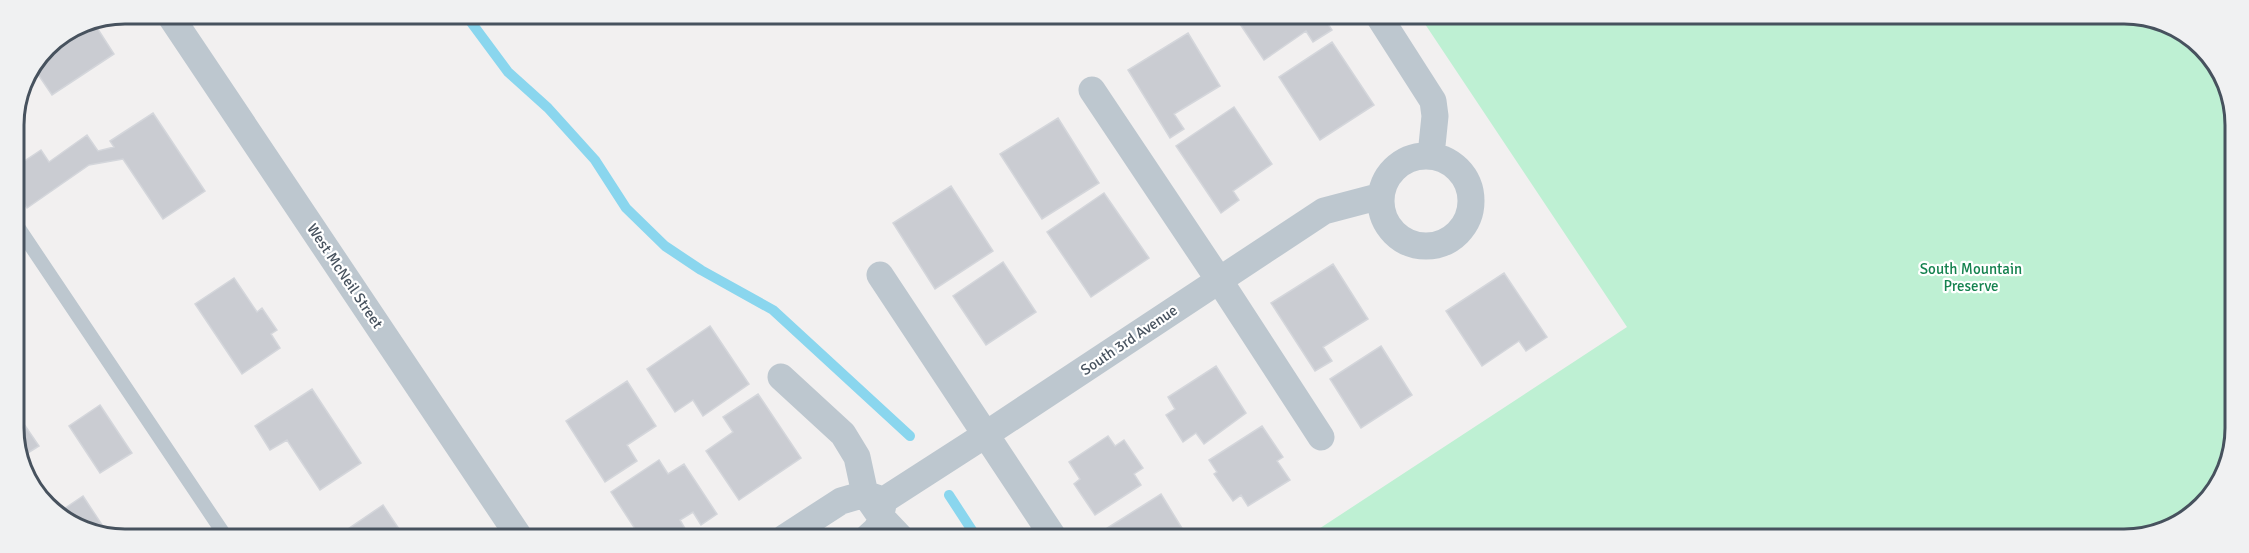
<svg xmlns="http://www.w3.org/2000/svg" width="2249" height="553" viewBox="0 0 2249 553" font-family="Signika,sans-serif">
<style>
.green{fill:#bef0d3}
.lines{fill:none;stroke-linecap:round;stroke-linejoin:round}
.stream{stroke:#8ad6ee;stroke-width:10}
.building{fill:#caccd2;stroke:#d4d6db;stroke-width:1.5}
.service{stroke:#bdc7cf;stroke-width:14}
.minor{stroke:#bdc7cf;stroke-width:27}
.labels{text-anchor:middle;dominant-baseline:central;stroke-width:4.5;stroke-linejoin:round;paint-order:stroke}
.park-label{font-size:15px;fill:#15824f;stroke:#fff}
.street-label{font-size:15px;fill:#47525e;stroke:#fff}
.rim{fill:none;stroke:#47525e;stroke-width:3}
</style>
<rect width="100%" height="100%" fill="#f2f0f0"/>
<!-- green -->
<path class="green" d="M1419,15l727,1 57,30 30,57v347l-36,62 -66,27 -826,-1 322,-211z"/>
<g class="lines">
<!-- stream -->
<path class="stream" d="M465,14l43,58 40,36 47,52 31,48 39,38 36,24 72,40 137,126
M949,495l28,43"/>
</g>
<!-- building -->
<path class="building" d="M1234,15h88l10,15 -19,12 -7,-11 -42,29z
M92,20l22,34 -62,41 -17,-25 11,-24 37,-24z
M1188,33l32,53 -46,28 10,15 -14,9 -42,-68z
M1332,42l42,63 -54,35 -41,-63z
M1234,107l38,57 -39,27 6,9 -18,13 -45,-67z
M153,113l52,78 -42,28 -40,-60 -34,6 -62,43 -13,-19v-21l27,-18 8,12 38,-27 11,16 16,-4 -4,-6z
M1058,118l41,65 -57,36 -42,-65z
M951,186l42,65 -58,38 -42,-66z
M1104,193l45,65 -58,39 -44,-65z
M1003,262l33,50 -50,33 -33,-49z
M1333,264l35,55 -45,28 9,14 -17,10 -44,-68z
M1504,273l43,64 -21,14 -7,-10 -37,25 -36,-55z
M234,278l23,34 5,-4 15,22 -6,4 9,14 -38,26 -47,-70z
M710,326l39,58 -46,32 -10,-16 -18,12 -28,-43z
M1381,346l31,49 -51,33 -31,-49z
M1216,366l30,47 -42,31 -8,-11 -13,9 -17,-27 9,-6 -7,-12z
M627,381l29,45 -29,19 10,16 -32,21 -39,-61z
M312,389l49,74 -41,27 -33,-50 -17,10 -15,-24z
M758,394l43,64 -62,42 -33,-49 27,-19 -10,-15z
M100,405l32,48 -32,20 -31,-47z
M15,411l24,35 -19,12 -4,-8z
M1262,426l21,31 -6,4 13,19 -42,26 -7,-11 -8,6 -19,-27 3,-2 -8,-12z
M1108,436l7,10 9,-6 19,28 -9,6 7,11 -46,30 -21,-31 6,-5 -11,-17z
M659,460l9,14 16,-10 33,50 -16,11 -8,-13 -13,8 7,12 -8,6h-38l-30,-46z
M41,488l16,25 -11,-6 -9,-17z
M1161,494l27,44h-83l-4,-6z
M83,496l27,41h-7l-45,-24z
M383,505l22,33h-56l-4,-7z"/>
<g class="lines">
<!-- service -->
<path class="service" d="M14,221l212,316"/>
<!-- minor -->
<path class="minor" d="M169,14l351,524
M1378,15l55,86 2,15 -4,39
M1092,90l127,190 102,157
M1381 201a45 45 0 1 1 90 0a45 45 0 1 1-90 0Z
M880,275l174,263
M781,377l62,57 14,23 8,37 16,23 20,21
M784,538l57,-37 24,-7 18,6
M867,538l11,-10 6,-28 101,-65 339,-224 57,-15"/>
</g>
<g class="labels">
<!-- park labels -->
<g class="park-label">
<text x="1971" y="269">South Mountain<tspan x="1971" dy="17">Preserve</tspan></text>
</g>
<!-- street labels -->
<g class="street-label">
<text transform="translate(345 276) rotate(56)">West McNeil Street</text>
<text transform="translate(1129 340) rotate(-34)">South 3rd Avenue</text>
</g>
</g>
<!-- crop -->
<path d="M0 0H2249V553H0ZM125 24H2124A101 101 0 0 1 2225 125V428A101 101 0 0 1 2124 529H125A101 101 0 0 1 24 428V125A101 101 0 0 1 125 24Z" fill="#f0f1f2" fill-rule="evenodd"/>
<path class="rim" d="M125 24H2124A101 101 0 0 1 2225 125V428A101 101 0 0 1 2124 529H125A101 101 0 0 1 24 428V125A101 101 0 0 1 125 24Z"/>
</svg>
